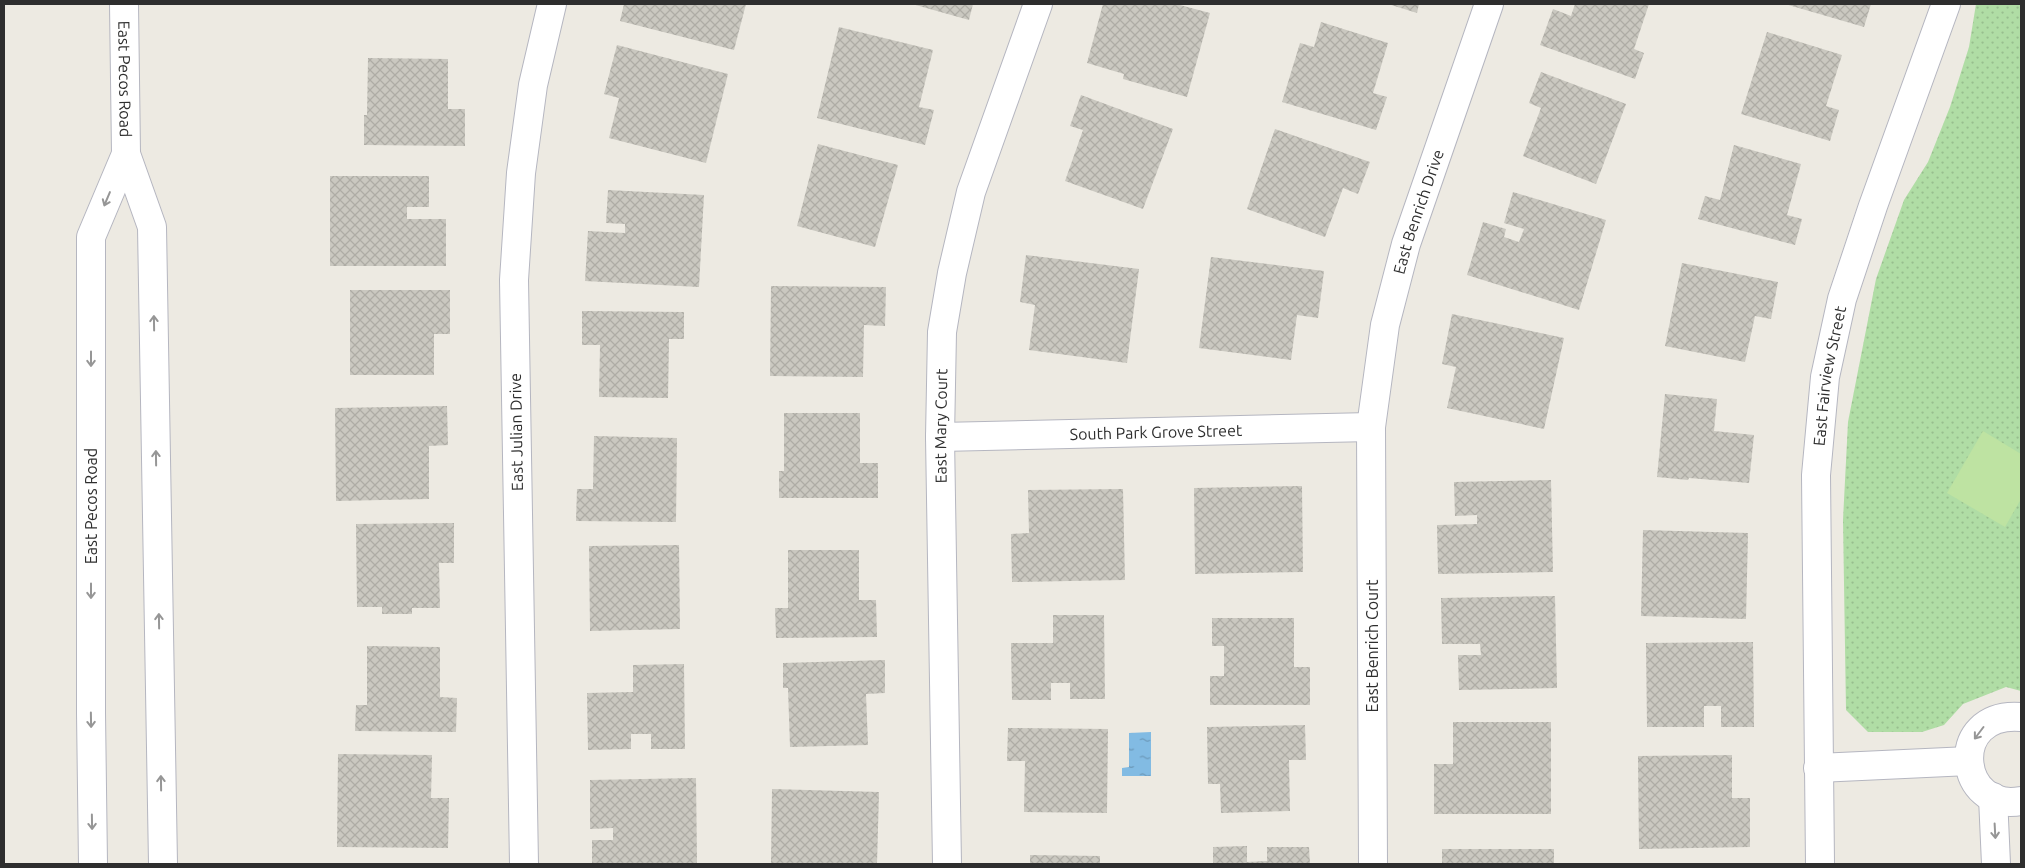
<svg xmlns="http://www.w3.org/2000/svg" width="2025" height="868" viewBox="0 0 2025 868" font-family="Ubuntu,sans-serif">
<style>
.park{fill:url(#park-dots)}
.pitch{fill:#bee3a2}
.water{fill:url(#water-ripples)}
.building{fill:url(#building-cross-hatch)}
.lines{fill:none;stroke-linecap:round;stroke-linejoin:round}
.street-casing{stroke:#b5b6c0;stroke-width:30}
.secondary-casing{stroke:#b5b6c0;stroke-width:30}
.street{stroke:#fff;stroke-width:28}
.secondary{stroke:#fff;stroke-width:28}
.oneway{stroke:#969696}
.labels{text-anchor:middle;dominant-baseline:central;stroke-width:4.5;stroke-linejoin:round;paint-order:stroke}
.street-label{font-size:16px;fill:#2e2e2e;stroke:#fff}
</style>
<defs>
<pattern id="park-dots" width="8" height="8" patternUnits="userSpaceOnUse" patternTransform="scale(1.25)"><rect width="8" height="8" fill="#b0dda5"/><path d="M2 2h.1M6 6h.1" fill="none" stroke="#98be8e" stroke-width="1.8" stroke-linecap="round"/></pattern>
<pattern id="water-ripples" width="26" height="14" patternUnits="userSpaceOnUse" patternTransform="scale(1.25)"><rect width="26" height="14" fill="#82bbe3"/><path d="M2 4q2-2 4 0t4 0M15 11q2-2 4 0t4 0" fill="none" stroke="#6b98b8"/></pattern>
<pattern id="building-cross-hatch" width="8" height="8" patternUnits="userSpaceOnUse" patternTransform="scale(1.25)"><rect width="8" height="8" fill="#cac8c0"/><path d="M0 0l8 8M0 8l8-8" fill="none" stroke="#aeaca5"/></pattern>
</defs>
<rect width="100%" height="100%" fill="#edeae2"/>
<!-- park -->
<path class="park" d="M1976,4h45v687l-15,-4 -43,17 -19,21 -22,7h-54l-22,-22 -3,-190 5,-98 28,-143 28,-79 24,-38 22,-55 19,-60z"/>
<!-- pitch -->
<path class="pitch" d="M1983,431l38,23v45l-16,28 -58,-34z"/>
<!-- water -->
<path class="water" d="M1151,732v44h-29v-8l7,-1v-34z"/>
<!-- building -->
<path class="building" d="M624,4h122l-12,46 -114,-29z
M912,4h61l-4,16z
M1103,4h73l34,9 -23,84 -64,-18 1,-5 -37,-11z
M1388,4h31l-2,9z
M1575,4h74l-15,45 10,4 -9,26 -95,-34 13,-36 18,7z
M1785,4h86l-7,23z
M1321,22l67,21 -15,50 14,4 -11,33 -94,-28 18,-59 14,4z
M839,27l94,23 -14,57 15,3 -9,35 -108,-27z
M1767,32l75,23 -16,51 13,4 -9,31 -89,-27z
M617,45l111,29 -22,89 -97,-25 10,-40 -15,-4z
M368,58l80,1v50h17v37l-101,-1v-30h3z
M1541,72l85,32 -30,80 -73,-28 18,-48 -12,-5z
M1081,95l92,34 -30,80 -78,-28 18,-51 -13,-4z
M1275,129l95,33 -12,32 -15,-6 -18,49 -78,-28z
M818,144l80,21 -23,82 -78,-21z
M1734,145l67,19 -14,51 15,4 -7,26 -97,-26 7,-23 15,4z
M330,176h99v31h-22v12h39v47h-116z
M608,190l96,5 -5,92 -114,-6 3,-50 37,2v-9l-19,-1z
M1513,192l93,28 -27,90 -112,-35 16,-53 23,7 -2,8 15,5 5,-13 -20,-6z
M1026,255l113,14 -12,94 -98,-13 6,-45 -15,-3z
M1211,257l113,14 -6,47 -21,-3 -6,45 -92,-12z
M1682,263l96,19 -7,37 -16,-3 -10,46 -80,-16z
M771,286l115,1 -1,39 -21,-1 -1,52 -93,-1z
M350,290h100v44h-16v41h-84z
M582,311l102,1v27h-15l-1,59 -69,-1 1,-52h-18z
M1452,314l112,24 -20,91 -97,-21 9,-41 -14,-3z
M1665,394l52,5 -3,32 40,4 -5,48 -60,-5 -1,2 -31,-3z
M447,406l1,39 -19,1v53l-93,2 -1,-93z
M784,413h76v50h18v35h-99v-27h5z
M594,436l83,2 -1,84 -100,-1 1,-32h16z
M1551,480l2,92 -115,2 -1,-49 40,-1v-9l-22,1 -1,-34z
M1302,486l1,86 -108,2 -1,-86z
M1123,489l2,91 -113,2 -1,-48 18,-1 -1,-43z
M454,523v40h-15l1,45h-28v6h-30v-7h-25l-1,-83z
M1643,530l105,3 -2,86 -105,-3z
M679,545l1,84 -90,2 -1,-85z
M788,550h71v50h17l1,37 -101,1 -1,-30h13z
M1555,596l2,92 -98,2 -1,-35h23l-1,-11h-38l-1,-46z
M1053,615h51l1,84h-35v-16h-19v17h-39l-1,-57h42z
M1212,618h82v49h16v38h-100v-29h14v-30h-12z
M1753,642l1,85h-33v-21h-17v21h-57l-1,-84z
M367,646l73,1v50l17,1 -1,34 -101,-1 1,-26h11z
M885,660v33l-19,1 2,51 -78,2 -2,-59h-5v-25z
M684,664l1,85h-34v-15h-20v15l-43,1 -1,-57 46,-1v-27z
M1453,722h98v92h-117v-50h19z
M1305,725l1,35h-17l1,51 -69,2 -1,-29h-12l-1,-57z
M1008,728l100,1 -1,84 -83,-1 1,-51h-18z
M338,754l94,1 -1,43h18l-1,50 -111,-1z
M1732,755v43h18v49l-111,2 -1,-93z
M696,778l1,86h-105v-24h21v-12l-23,1v-49z
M772,789l107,3 -2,72h-106z
M1247,846v16l20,-1v-14h42l1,17h-97v-17z
M1442,849h112v15h-112z
M1030,855l70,1v8h-70z"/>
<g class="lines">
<defs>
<g id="street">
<path id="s1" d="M940,437l431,-10"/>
<path d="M2021,717c-75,-6 -63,96 0,84"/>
<path d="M1818,768l151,-7"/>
<path d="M1993,797l3,67"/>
<path d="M524,864l-10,-584 7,-107 12,-88 19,-81"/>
<path id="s2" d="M947,864l-7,-427 2,-105 10,-59 19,-81 67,-188"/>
<path id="s3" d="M1373,864l-2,-437 14,-102 21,-81 83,-240"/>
<path id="s4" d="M1820,864l-4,-389 9,-98 17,-78 31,-93 73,-202"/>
</g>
<g id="secondary">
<path id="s5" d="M124,4l2,150 26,73 11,637"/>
<path d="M93,864l-2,-151v-476l35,-83"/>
</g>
</defs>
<!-- street casing -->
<use href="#street" class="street-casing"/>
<!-- secondary casing -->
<use href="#secondary" class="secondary-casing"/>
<!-- street -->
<use href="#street" class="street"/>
<!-- secondary -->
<use href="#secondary" class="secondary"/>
</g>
<!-- one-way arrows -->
<defs><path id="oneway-shaft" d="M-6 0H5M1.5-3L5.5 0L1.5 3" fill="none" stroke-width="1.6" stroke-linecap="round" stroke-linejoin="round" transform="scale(1.25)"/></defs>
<g class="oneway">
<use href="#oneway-shaft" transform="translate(107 199) rotate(113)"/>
<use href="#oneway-shaft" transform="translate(154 323) rotate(-91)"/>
<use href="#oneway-shaft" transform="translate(91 359) rotate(90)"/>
<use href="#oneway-shaft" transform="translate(156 458) rotate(-91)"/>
<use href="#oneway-shaft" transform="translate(91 591) rotate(90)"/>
<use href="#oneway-shaft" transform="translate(159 621) rotate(-91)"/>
<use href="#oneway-shaft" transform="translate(91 720) rotate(89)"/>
<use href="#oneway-shaft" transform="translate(1979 733) rotate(127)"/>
<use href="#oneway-shaft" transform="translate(161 783) rotate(-91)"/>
<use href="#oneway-shaft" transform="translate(92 822) rotate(89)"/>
<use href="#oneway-shaft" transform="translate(1995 831) rotate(87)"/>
</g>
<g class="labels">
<!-- street labels -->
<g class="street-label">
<text stroke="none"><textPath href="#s5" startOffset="75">East Pecos Road</textPath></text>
<text stroke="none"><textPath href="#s3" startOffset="658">East Benrich Drive</textPath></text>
<text stroke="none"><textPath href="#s4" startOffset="489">East Fairview Street</textPath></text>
<text stroke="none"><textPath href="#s2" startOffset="438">East Mary Court</textPath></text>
<text transform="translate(516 432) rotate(-91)">East Julian Drive</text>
<text stroke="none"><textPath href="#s1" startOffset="216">South Park Grove Street</textPath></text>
<text transform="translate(91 506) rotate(-90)">East Pecos Road</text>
<text transform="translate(1372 646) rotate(-90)">East Benrich Court</text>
</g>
</g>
<!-- border -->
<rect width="2025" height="868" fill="none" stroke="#2e2e2e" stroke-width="10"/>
</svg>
